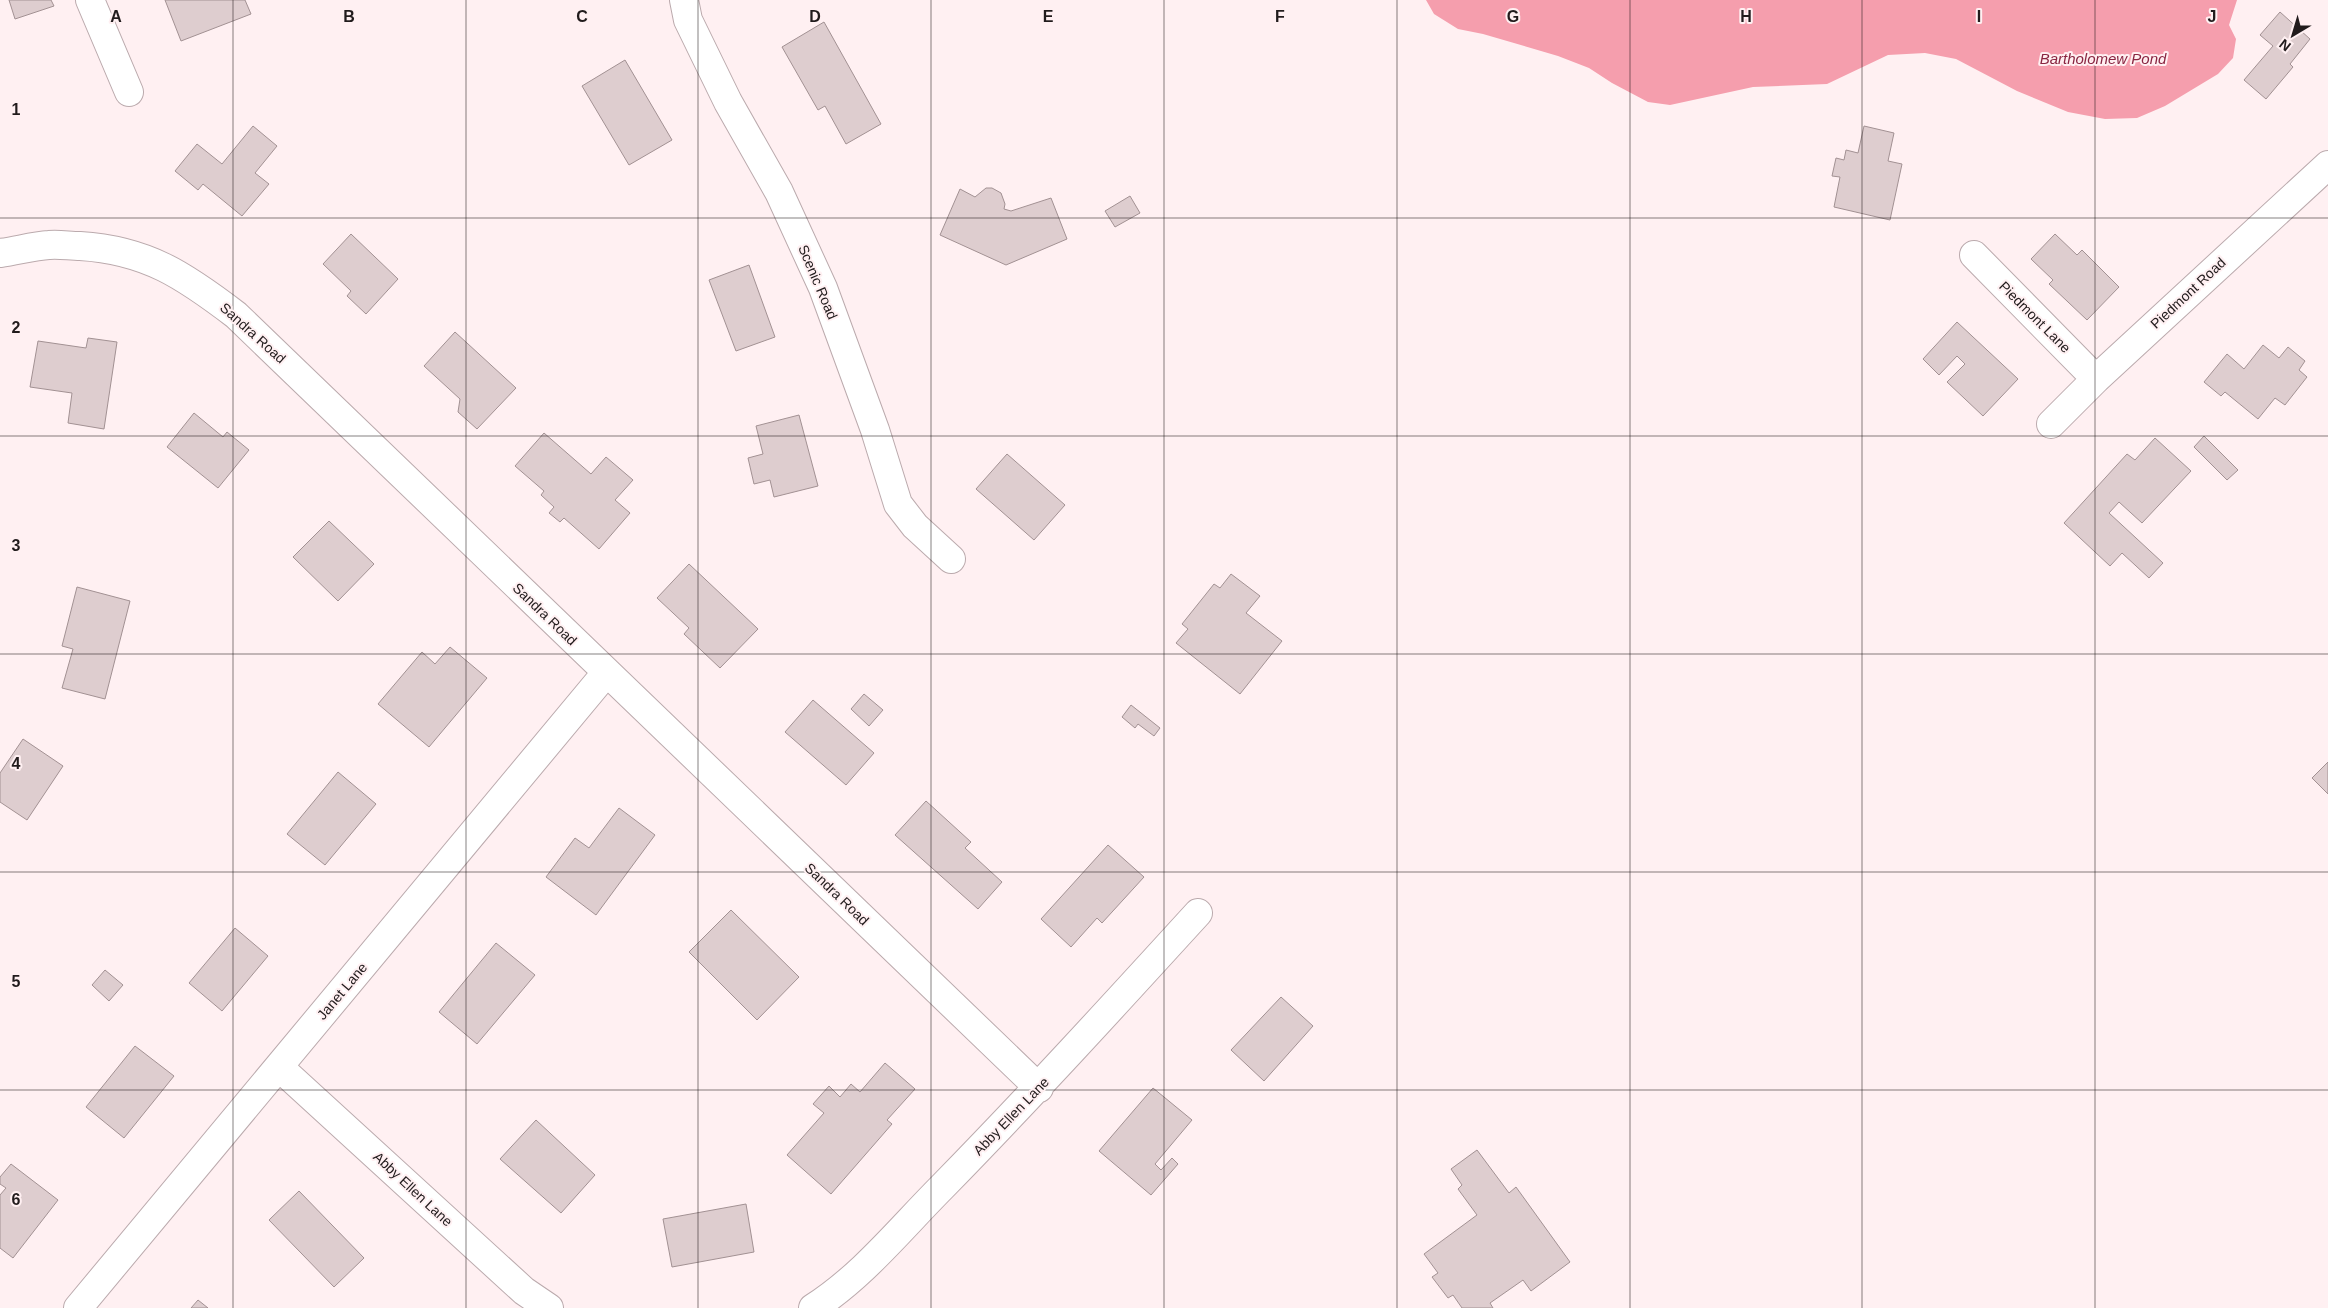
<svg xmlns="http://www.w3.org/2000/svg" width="2328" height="1308" viewBox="0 0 2328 1308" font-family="Arial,sans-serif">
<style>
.water{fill:#f59ead}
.building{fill:#decdcf;stroke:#a29193}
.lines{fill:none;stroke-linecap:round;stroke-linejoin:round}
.street-casing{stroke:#bbaaad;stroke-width:30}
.street{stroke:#fff;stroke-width:28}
.grid{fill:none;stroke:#211b1c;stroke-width:1;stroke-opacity:0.55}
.labels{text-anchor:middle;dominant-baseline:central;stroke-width:4;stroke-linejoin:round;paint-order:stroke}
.street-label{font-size:14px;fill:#211b1c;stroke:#fff0f2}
.water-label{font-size:15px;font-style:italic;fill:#892541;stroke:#fff0f2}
.grid-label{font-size:16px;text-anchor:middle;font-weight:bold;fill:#211b1c;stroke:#fff0f2;stroke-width:4;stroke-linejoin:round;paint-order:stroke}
</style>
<rect width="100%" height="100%" fill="#fff0f2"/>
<!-- water -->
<path class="water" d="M1426,0h811l-8,25 7,14 -3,19 -15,16 -53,32 -28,12 -32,1 -37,-7 -51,-21 -61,-32 -31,-6 -37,2 -61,29 -74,3 -83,18 -22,-3 -36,-19 -23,-15 -31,-12 -75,-22 -25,-5 -24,-15z"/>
<!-- building -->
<path class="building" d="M9,0h42l3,6 -39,13z
M165,0h80l6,14 -70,27z
M2280,12l30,27 -20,25 3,3 -27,32 -22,-19 29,-34 -13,-11z
M824,22l57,102 -35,20 -21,-38 -7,4 -36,-63z
M625,60l47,80 -43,25 -47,-79z
M253,126l24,20 -22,27 14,11 -27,32 -39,-32 -5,6 -23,-19 22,-27 25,20z
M1864,126l30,7 -6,28 14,3 -12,56 -56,-13 6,-30 -8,-1 4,-18 8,2 2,-10 12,3z
M986,188h6l9,5 4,11 -1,5 7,2 40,-13 16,41 -61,26 -66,-30 20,-46 15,8z
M1130,196l10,17 -25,14 -10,-16z
M351,234l47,45 -32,35 -19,-18 4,-5 -28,-27z
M2055,234l22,21 5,-5 37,37 -32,33 -38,-36 4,-4 -22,-21z
M749,265l26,72 -39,14 -27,-71z
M1957,322l61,57 -35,37 -36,-34 18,-18 -8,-8 -18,19 -16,-16z
M455,332l61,56 -39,41 -19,-17 2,-13 -36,-33z
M88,338l29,4 -13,87 -36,-6 4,-30 -42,-6 8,-46 48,7z
M2263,345l16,13 9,-11 17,14 -6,9 8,7 -22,28 -10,-7 -17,21 -33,-27 -4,4 -17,-14 23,-28 17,15z
M194,413l29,24 4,-5 22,18 -31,38 -51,-41z
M799,415l19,71 -44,11 -4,-17 -16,4 -6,-26 15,-4 -7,-28z
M544,433l47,41 15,-17 27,23 -18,20 15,13 -31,36 -35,-31 -4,4 -11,-9 5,-6 -13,-12 3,-4 -29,-25z
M2204,436l34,34 -11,10 -33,-33z
M2155,438l36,33 -49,52 -23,-21 -10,11 54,50 -14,15 -27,-25 -12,13 -46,-43 63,-69 8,6z
M1007,454l58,51 -31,35 -58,-51z
M329,521l45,43 -36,37 -45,-44z
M689,564l69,65 -38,39 -36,-34 5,-6 -32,-30z
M1231,574l29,22 -14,17 36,28 -42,53 -64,-51 12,-14 -6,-5 32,-40 6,4z
M77,587l53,14 -25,98 -43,-11 11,-39 -11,-3z
M450,647l37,31 -58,69 -51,-43 44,-52 13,12z
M864,694l19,16 -14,16 -18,-17z
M813,700l61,53 -28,32 -61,-53z
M1131,705l29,23 -6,8 -16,-12 -3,4 -13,-11z
M23,739l40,27 -36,54 -27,-18v-29z
M2328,762v32l-16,-16z
M338,772l38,32 -51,61 -38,-31z
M926,801l45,41 -6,6 37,34 -24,27 -83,-74z
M619,808l36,27 -59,80 -50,-38 29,-39 14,10z
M1108,845l36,32 -42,46 -5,-5 -26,29 -30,-28z
M731,910l68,67 -42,43 -68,-68z
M235,928l33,28 -46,55 -33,-28z
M496,943l39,32 -58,69 -38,-32z
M105,970l18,15 -14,16 -17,-16z
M1281,997l32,29 -49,55 -33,-31z
M135,1046l39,30 -50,62 -38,-31z
M885,1063l30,26 -28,31 5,4 -61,70 -44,-39 37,-42 -11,-9 16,-18 11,11 11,-13 9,8z
M1153,1088l39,32 -37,44 6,6 11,-12 6,6 -27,31 -52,-44z
M536,1120l59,55 -34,38 -61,-54z
M1477,1150l32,43 7,-6 54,75 -39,29 -8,-11 -33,23 3,5h-31l-9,-13 -5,3 -16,-21 6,-4 -14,-19 53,-39 -19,-26 4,-4 -11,-16z
M11,1164l47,36 -45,58 -13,-10v-53l6,-7 -6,-4v-7z
M299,1191l65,67 -30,29 -65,-67z
M746,1204l8,48 -82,15 -9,-48z
M198,1300l10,8h-17z"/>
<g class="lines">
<defs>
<path id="street" d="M90,0l39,92
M684,0l4,20 40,82 51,90 44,96 52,142 23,74 17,22 36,33
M0,253c16,-2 33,-7 49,-8 10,-1 21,1 31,1 67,4 105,30 156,69l803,773
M1974,255l122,124
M2051,424l45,-45 232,-214
M279,1067l245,224 25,17
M78,1308l528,-635
M813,1308c49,-31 88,-80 129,-121 88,-90 172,-182 256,-274"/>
</defs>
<!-- street casing -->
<use href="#street" class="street-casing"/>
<!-- street -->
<use href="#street" class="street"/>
</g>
<!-- grid -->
<path class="grid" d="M233,0v1308M466,0v1308M698,0v1308M931,0v1308M1164,0v1308M1397,0v1308M1630,0v1308M1862,0v1308M2095,0v1308M0,218h2328M0,436h2328M0,654h2328M0,872h2328M0,1090h2328"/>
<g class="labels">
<!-- street labels -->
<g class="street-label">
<text transform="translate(818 282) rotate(67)">Scenic Road</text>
<text transform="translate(2188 293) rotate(-43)">Piedmont Road</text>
<text transform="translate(2035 317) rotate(45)">Piedmont Lane</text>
<text transform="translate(253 333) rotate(42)">Sandra Road</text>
<text transform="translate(545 614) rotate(44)">Sandra Road</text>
<text transform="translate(837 894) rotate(44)">Sandra Road</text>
<text transform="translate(342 991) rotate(-50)">Janet Lane</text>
<text transform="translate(1011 1116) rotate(-46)">Abby Ellen Lane</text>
<text transform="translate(413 1189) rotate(43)">Abby Ellen Lane</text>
</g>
<!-- water labels -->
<g class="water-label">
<text x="2103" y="58">Bartholomew Pond</text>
</g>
</g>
<g class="grid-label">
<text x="116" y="22">A</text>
<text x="349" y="22">B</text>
<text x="582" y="22">C</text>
<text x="815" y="22">D</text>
<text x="1048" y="22">E</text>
<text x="1280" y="22">F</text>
<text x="1513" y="22">G</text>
<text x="1746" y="22">H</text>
<text x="1979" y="22">I</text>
<text x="2212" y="22">J</text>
<text x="16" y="115">1</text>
<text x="16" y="333">2</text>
<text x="16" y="551">3</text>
<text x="16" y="769">4</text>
<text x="16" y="987">5</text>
<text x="16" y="1205">6</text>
</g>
<!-- north arrow -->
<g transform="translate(2293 35) rotate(218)" stroke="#fff0f2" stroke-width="4" paint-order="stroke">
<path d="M0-4L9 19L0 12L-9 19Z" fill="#211b1c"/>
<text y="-8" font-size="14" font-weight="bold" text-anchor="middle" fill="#211b1c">N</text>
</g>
</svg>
